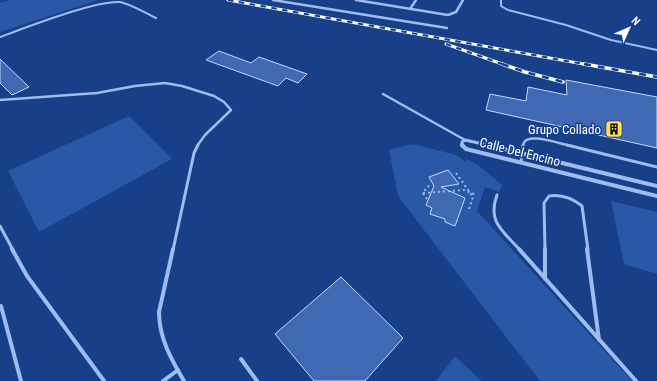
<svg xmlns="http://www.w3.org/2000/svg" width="657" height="381" viewBox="0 0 657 381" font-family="'Roboto Condensed',sans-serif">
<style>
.green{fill:#2958a7}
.building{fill:#3f69b2;stroke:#c4d9fa}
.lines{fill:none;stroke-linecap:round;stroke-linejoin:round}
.path{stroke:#9fbcee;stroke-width:2;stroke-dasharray:2 3;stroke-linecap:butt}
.lane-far3{stroke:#9fbcee;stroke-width:2}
.lane-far2{stroke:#9fbcee;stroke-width:2.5}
.lane-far1{stroke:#9fbcee;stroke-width:3}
.lane{stroke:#9fbcee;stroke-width:4}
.street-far2{stroke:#9fbcee;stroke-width:2.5}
.street-far1{stroke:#9fbcee;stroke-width:3}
.street{stroke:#9fbcee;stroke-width:4}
.rail-far1-casing{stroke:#fff;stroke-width:3}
.rail-casing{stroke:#fff;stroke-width:3.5}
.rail-far1{stroke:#174089;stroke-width:2;stroke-dasharray:5.5;stroke-linecap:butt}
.rail{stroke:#174089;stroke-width:2.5;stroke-dasharray:7;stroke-linecap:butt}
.labels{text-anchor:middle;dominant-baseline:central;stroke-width:3;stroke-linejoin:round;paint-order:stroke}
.poi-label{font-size:13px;fill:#fff;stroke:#174089;text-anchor:end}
.street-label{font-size:13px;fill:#fff;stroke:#174089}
</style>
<rect width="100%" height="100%" fill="#174089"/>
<!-- green -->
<path class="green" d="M10,0h88l-98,32v-29z
M129,116l43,43 -133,73 -31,-61z
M413,144l43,11 10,7 1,-3 11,6 24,20 -3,7 -14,-5 -8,24 155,170h-92l-142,-185 -9,-46z
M611,201l46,11v62l-33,-10z
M455,356l26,25h-45z"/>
<!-- building -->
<path class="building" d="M219,51l32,12 8,-6 48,17 -9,9 -12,-5 -8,8 -72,-26z
M0,59l29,28 -17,8 -12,-12z
M566,80l91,17v51l-171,-38 4,-16 36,7 2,-14 39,8z
M448,170l11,14 -18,3 24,11 -10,28 -10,-4v-3l-15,-5 2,-6 -6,-3 8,-19 -5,-9z
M341,277l62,61 -38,43h-51l-39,-47z"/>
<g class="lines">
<!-- path -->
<path class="path" d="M456,173l17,24 -5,15
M423,193l41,-3 12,5
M427,199l-4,-6 4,-6 4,-2"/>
<!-- lane-far3 -->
<path class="lane-far3" d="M501,0v6l7,4 58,15 45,15 46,10
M0,37c25,-9 96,-37 120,-35 10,2 26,11 36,16"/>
<!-- lane-far2 -->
<path class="lane-far2" d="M383,94l82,46
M0,100l97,-7 38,-7 30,-3 17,3 32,10 10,6 7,8 -26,25 -8,11
M523,146c1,-16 37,-2 48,0"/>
<!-- lane-far1 -->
<path class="lane-far1" d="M567,145l90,22
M521,162l2,-17
M497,195c-10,27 6,36 23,55
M0,226l13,24
M173,250l21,-97 4,-8
M545,250l-1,-47 5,-7c13,-2 23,2 33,10l6,44"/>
<!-- lane -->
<path class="lane" d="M12,249l15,27 77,105
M173,249l-14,63c0,26 12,47 25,69
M519,249l117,132
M545,249v30
M587,249l12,91
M1,306l20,75
M241,359l16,22
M163,381l15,-11"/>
<!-- street-far2 -->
<path class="street-far2" d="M273,0l174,28
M356,0l92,15 8,-3 7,-12
M410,9l6,-9"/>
<!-- street-far1 -->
<path class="street-far1" d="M462,146v-4l3,-2 27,6"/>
<!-- street -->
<path class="street" d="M462,145l4,4 191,47
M488,145l169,41"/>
<defs>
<path id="rail-far1" d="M228,0l361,65
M446,44l59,21"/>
<path id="rail" d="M502,64l23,8 38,10
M584,64l73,13"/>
</defs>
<!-- rail-far1 casing -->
<use href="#rail-far1" class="rail-far1-casing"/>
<!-- rail casing -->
<use href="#rail" class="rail-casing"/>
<!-- rail-far1 -->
<use href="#rail-far1" class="rail-far1"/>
<!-- rail -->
<use href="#rail" class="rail"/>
</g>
<!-- icons -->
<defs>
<symbol id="building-square" viewBox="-11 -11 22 22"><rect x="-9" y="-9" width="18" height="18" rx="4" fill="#ffdd5c" stroke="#174089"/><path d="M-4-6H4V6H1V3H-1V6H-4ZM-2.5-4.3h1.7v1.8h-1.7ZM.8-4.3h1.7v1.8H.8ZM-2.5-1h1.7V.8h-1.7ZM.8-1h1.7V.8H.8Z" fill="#111"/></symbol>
</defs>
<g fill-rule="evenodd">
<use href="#building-square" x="604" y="119" width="20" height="20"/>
</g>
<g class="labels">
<!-- poi labels -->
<g class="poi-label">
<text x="601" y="129">Grupo Collado</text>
</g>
<!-- street labels -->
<g class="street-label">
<text transform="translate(520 152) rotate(14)">Calle Del Encino</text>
</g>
</g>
<!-- north arrow -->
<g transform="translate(629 28) rotate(45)" stroke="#174089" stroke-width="3" paint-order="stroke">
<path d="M0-3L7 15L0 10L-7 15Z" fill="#ffffff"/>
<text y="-6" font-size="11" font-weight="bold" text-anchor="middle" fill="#ffffff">N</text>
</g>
</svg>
